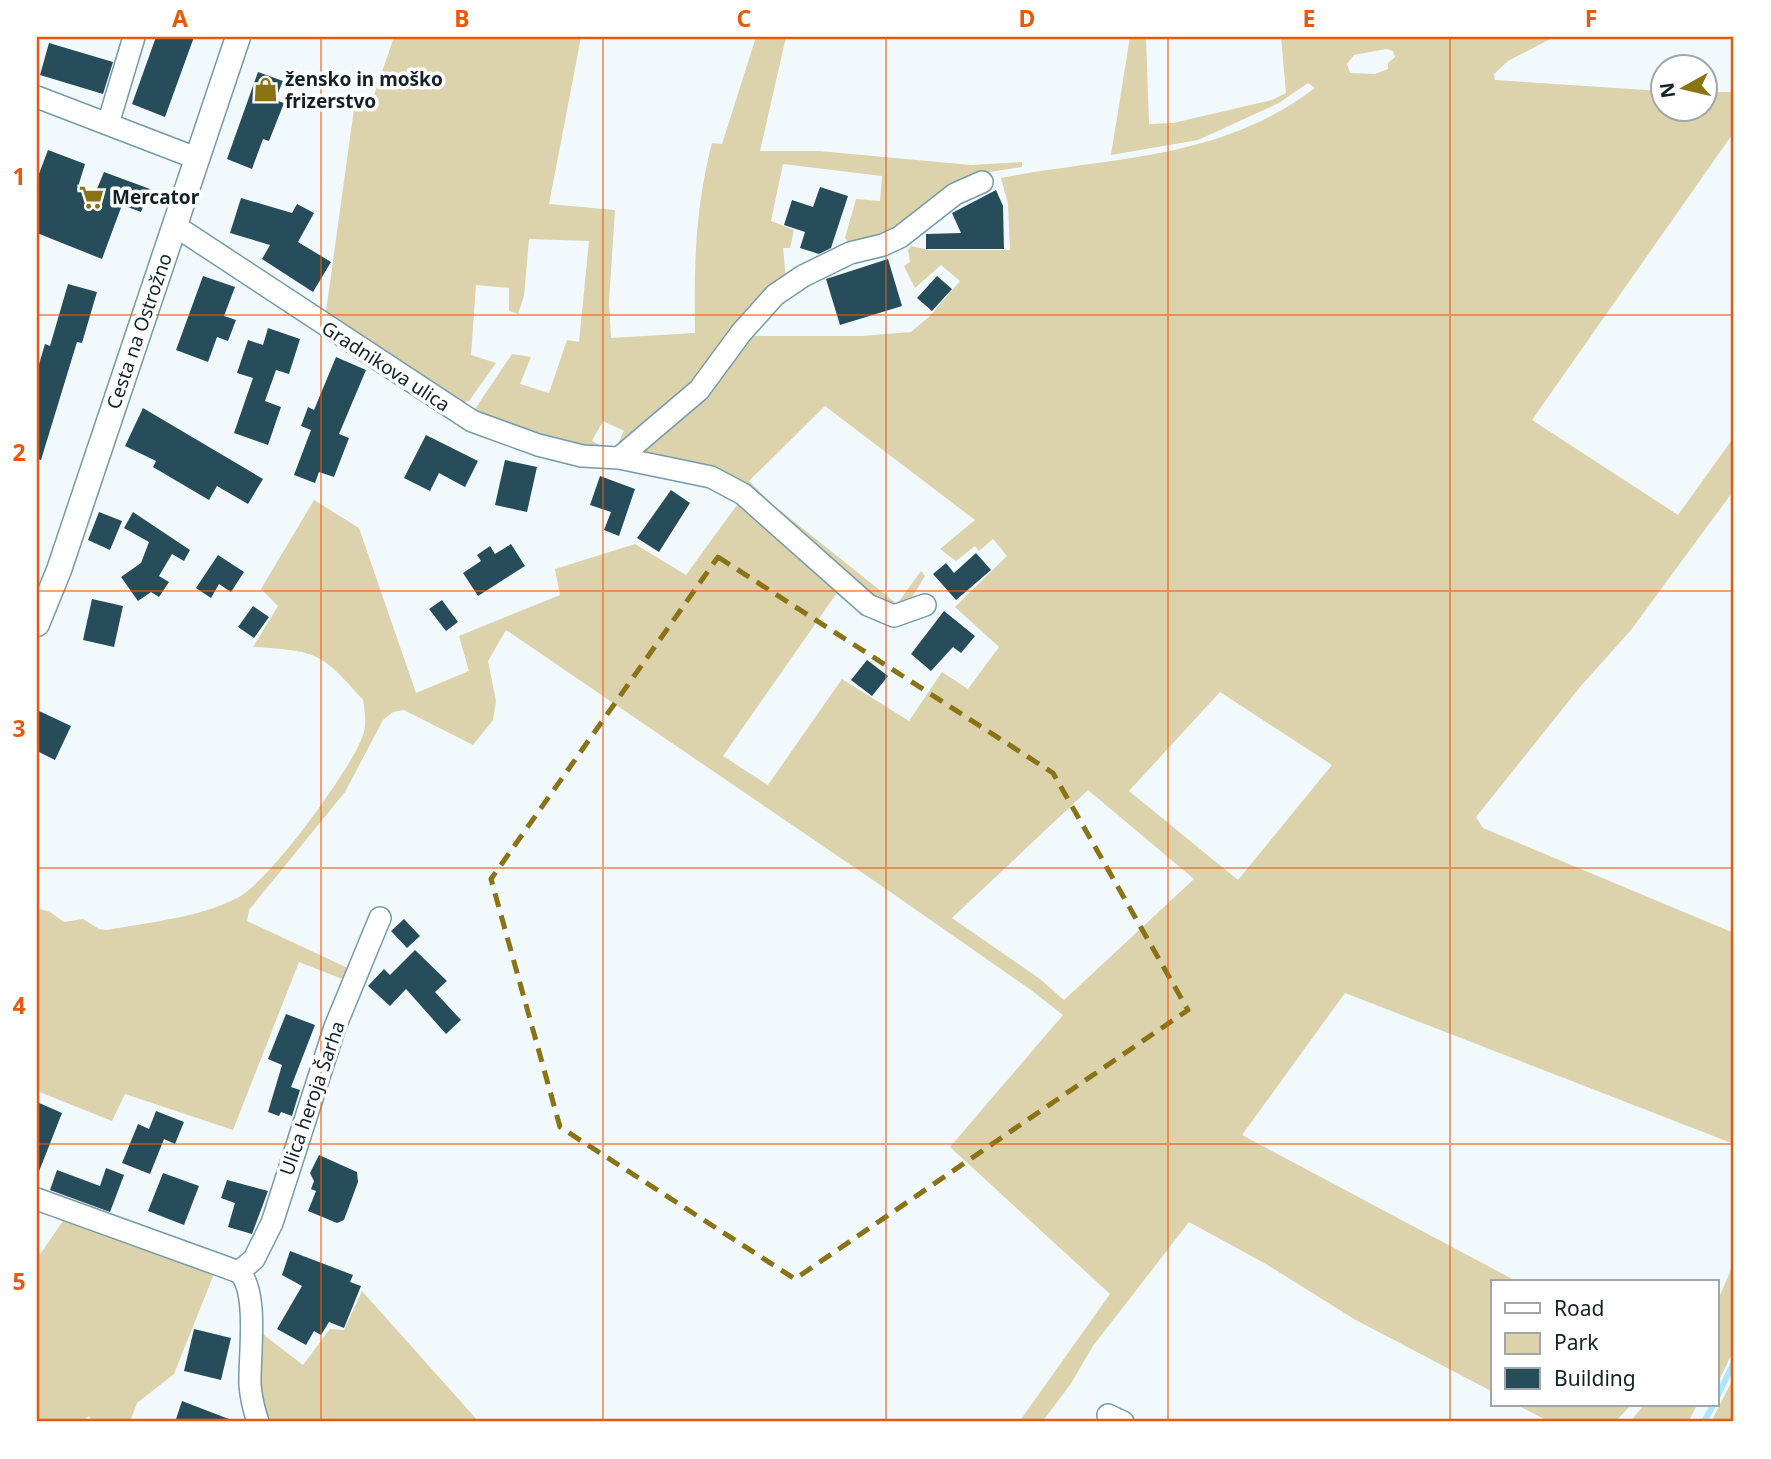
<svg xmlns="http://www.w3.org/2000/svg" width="1771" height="1459" viewBox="0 0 1771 1459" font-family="'Noto Sans',sans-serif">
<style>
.green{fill:#dcd2ac;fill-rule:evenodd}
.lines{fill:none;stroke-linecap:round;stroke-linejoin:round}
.stream{stroke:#aee6fd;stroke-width:6}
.building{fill:#284d5a}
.minor-casing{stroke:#749baa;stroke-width:24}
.tertiary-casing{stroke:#749baa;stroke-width:27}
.minor{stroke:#fff;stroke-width:21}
.tertiary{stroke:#fff;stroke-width:24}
.marked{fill:none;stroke:#897315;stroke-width:5;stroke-dasharray:14 9;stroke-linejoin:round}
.grid{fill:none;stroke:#e8590c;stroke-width:2;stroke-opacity:0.55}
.labels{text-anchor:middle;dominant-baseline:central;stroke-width:7;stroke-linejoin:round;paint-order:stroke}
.poi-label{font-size:19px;font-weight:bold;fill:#122127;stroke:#fff;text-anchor:start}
.street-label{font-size:19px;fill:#122127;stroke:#fff}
.neatline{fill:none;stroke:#e8590c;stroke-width:2.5}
.grid-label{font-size:23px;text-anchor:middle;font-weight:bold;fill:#e8590c}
</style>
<rect width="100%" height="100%" fill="#f1f9fd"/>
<!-- green -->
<path class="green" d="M394,37h187l-32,167 66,6 -6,92 2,36 84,-5c-1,-67 0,-125 17,-190l10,1 34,-107h30l-26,114h59l152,14 51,-3v5l-45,7 -84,60 -43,10 -5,-6 11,-39 24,2 2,-25 -99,-12 -12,57 23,9 -4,18h-7l3,30 -81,99 -91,75 10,-21 -21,-10 -11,20 12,6 -2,4 -122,-31 -5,-11 37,-55 19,3 -11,27 29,9 18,-53 12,2 10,-101 -60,-2 -5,57 -6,18 -9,-3v-23l-33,-3 -5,70 25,8 -27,38 -13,3 -131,-85 29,-210 16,-2z
M1130,37h16l3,87 24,-1 99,-23 14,-7 -5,-56h273l-46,24 -14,13 1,6 167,11v17h42l1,-16h29v40l-202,288 146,95 56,-78v53l-103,140 -51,57 -104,130 7,11 251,105v211l-389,-151 -103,142 276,147h-25v110l-139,-73 -88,-55 -77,-42 -96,124 -23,39 -28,37h-23l91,-128 -160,-147 113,-132 -32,-25 -142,-99 -383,-261 -18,31 8,40 -3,19 -20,25 -69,-35 -11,2 -10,8 -38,72 -96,118 -2,11 103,48 -5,11 -46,-18 -66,168 -108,-36 -13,27 -75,-30v-183l13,4 14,10 19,-3 16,10 8,1c43,-8 91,-12 130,-32 33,-17 111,-125 125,-160 5,-12 3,-25 1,-38 -42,-48 -46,-49 -110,-53l25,-41 -17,-17 53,-89 45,28 57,165 53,-22 -10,-35 101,-41 -5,-26 80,-25 51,31 56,-77 99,89 -118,169 45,29 74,-106 67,42 33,-49 26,17 31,-42 -44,-40 52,-51 -14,-17 -14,12 -4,-5 -19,15 -16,-12 35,-29 -150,-114 -76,75 22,22 126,101 24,-33 4,5 -17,28 -29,1 -134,-116 -106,-35 104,-118h119l49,-4 19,-16 30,-35 -19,-16 -26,23 -11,-22 6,-4 -2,-12 3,-4 18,4h81l-2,-46 -7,-26c112,-22 218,-17 314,-90l-7,-5 -29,20 -81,37 -87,15zM1386,49l7,2 2,6 -7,6v6l-13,5 -25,-1 -3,-9 7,-9zM1220,692l112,73 -94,115 -109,-89zM1088,790l106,89 -130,121 -24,-21 -88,-61z
M65,1218l149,56 -40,100 -37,29 -7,19h-37l-4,-6 -9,6h-43v-163z
M1734,1263v86l-17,36v-83z
M362,1291l117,131h-214l-5,-16v-74l43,33 27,-36 14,1z
M1734,1377v45h-23z
M1517,1405h114l-16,17h-65z
M1644,1405h53l-9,17h-58z"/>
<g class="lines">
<!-- stream -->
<path class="stream" d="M1717,1397l17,-35
M1704,1422l9,-17"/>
</g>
<!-- building -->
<path class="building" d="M156,37h38l-29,80 -33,-13z
M49,43l64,19 -10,32 -63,-19z
M258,72l25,9 -8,19 9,3 -15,38 -6,-2 -11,30 -25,-10z
M48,150l37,14 -8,26 17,6 10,-24 46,17 -9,23 -19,-7 -20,54 -65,-26v-54z
M820,187l28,9 -17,52 -12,6 -19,-6 5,-16 -21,-7 8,-25 21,7z
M996,190l7,16 1,43h-78v-15l35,-1 -9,-20z
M241,198l51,15 5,-9 17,9 -16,29 33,20 -18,30 -51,-33 8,-14 -40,-12z
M888,259l14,47 -62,19 -14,-46z
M203,276l32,11 -11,29 12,4 -8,21 -11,-4 -9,25 -32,-12z
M937,276l15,13 -20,22 -15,-13z
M68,284l29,8 -15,51 -5,-1 -36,118 -4,-1v-88l8,-27 5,2z
M268,328l32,11 -11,35 -13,-4 -11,31 16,6 -13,38 -34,-12 19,-55 -16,-5 11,-33 15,5z
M336,357l30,13 -27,64 10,4 -15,39 -15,-5 -4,11 -21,-8 17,-45 -10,-4 7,-19 6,3z
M143,408l120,71 -15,25 -31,-18 -8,14 -56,-33 3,-6 -31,-15z
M426,435l52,26 -13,26 -26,-14 -9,18 -26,-13z
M505,460l32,7 -10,45 -32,-7z
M600,476l35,13 -16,47 -15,-6 7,-18 -21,-7z
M671,490l19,13 -31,49 -22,-14z
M99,512l23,9 -12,29 -22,-10z
M133,512l57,38 -6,11 -12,-7 -13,22 10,6 -10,15 -8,-5 -13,9 -17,-24 20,-14 8,-21 -25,-14z
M511,544l14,22 -47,30 -15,-23 18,-12 -4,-6 13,-9 5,8z
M976,553l15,17 -35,30 -23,-26 13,-11 8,10z
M218,555l26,17 -13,20 -12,-8 -8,14 -15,-10z
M92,599l31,7 -9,41 -31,-7z
M442,600l16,22 -12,9 -17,-22z
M253,606l16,11 -15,21 -16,-11z
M944,611l31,25 -14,17 -8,-6 -22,24 -20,-17z
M867,660l21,16 -16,20 -21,-16z
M37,710l34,16 -16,34 -18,-9z
M404,919l16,17 -13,12 -16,-17z
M415,950l32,31 -12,11 26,28 -15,14 -40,-45 -16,17 -22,-20 16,-17 6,6z
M286,1014l29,11 -24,62 9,3 -8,26 -11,-4 -2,4 -11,-4 14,-47 -14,-6z
M37,1102l25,11 -24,61h-1z
M156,1111l28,11 -9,22 -11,-5 -14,35 -28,-11 16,-39 11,5z
M319,1155l38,17 1,10 -14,38 -7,3 -29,-12 8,-20 -5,-2 3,-8 -4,-8z
M106,1168l18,7 -14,37 -60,-22 7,-20 43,16z
M163,1173l36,13 -15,39 -36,-14z
M227,1180l41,11 -16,43 -24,-7 7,-24 -14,-5z
M290,1251l63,24 -3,7 11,4 -17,42 -15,-6 -8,13 -7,-4 -8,14 -29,-16 25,-43 -20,-11z
M194,1329l37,9 -10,42 -37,-9z
M182,1401l52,20v1h-59z"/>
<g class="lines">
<defs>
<path id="minor" d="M37,97l159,61
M108,124l26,-87
M174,225l298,196 66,24 44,11 37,2 92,19 32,17 125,111 26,11 31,-11
M619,458l80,-68 42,-57 34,-38 28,-19 47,-23 33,-8 17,-8 55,-43 27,-12
M37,1199l202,73c20,19 10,85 11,113 1,13 4,25 8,37
M239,1272l15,-13 18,-36 63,-196 45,-109
M1108,1415l15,7"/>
<path id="tertiary" d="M37,624l22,-54 179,-533"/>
</defs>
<!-- minor casing -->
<use href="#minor" class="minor-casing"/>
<!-- tertiary casing -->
<use href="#tertiary" class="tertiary-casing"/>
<!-- minor -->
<use href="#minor" class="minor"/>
<!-- tertiary -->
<use href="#tertiary" class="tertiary"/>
</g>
<!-- marked area -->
<path class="marked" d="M718,557l335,216 135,237 -393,269 -235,-152 -69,-248z"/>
<!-- grid -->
<path class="grid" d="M321,37v1385M603,37v1385M886,37v1385M1168,37v1385M1450,37v1385M37,315h1697M37,591h1697M37,868h1697M37,1144h1697"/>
<!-- icons -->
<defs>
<symbol id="shop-bare" viewBox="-9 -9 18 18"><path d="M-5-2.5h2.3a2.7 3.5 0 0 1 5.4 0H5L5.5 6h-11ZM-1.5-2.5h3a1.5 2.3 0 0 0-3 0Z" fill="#897315" stroke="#fff" stroke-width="2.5" paint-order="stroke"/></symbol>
<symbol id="supermarket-bare" viewBox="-9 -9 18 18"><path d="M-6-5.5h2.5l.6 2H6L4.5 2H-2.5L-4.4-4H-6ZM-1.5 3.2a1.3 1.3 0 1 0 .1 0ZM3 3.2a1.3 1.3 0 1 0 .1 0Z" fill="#897315" stroke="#fff" stroke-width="2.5" paint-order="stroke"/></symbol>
</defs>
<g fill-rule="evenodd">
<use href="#shop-bare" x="248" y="72" width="35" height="35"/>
<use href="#supermarket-bare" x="74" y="180" width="35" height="35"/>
</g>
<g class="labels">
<!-- poi labels -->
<g class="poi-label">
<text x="285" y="79">žensko in moško<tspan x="285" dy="22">frizerstvo</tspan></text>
<text x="112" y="197">Mercator</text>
</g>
<!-- street labels -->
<g class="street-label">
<text transform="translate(139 331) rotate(-71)">Cesta na Ostrožno</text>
<text transform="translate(386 366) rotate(33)">Gradnikova ulica</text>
<text transform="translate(312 1098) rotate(-71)">Ulica heroja Šarha</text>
</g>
</g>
<!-- border -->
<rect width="1771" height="1459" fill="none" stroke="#ffffff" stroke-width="77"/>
<!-- legend -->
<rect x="1491" y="1280" width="228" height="126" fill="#ffffff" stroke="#a0a6a9" stroke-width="2"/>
<rect x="1505" y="1303" width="35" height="10" fill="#ffffff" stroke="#a0a6a9" stroke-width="2"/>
<text x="1554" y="1316" font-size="21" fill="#122127">Road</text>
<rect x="1505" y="1333" width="35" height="21" fill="#dcd2ac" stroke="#a0a6a9" stroke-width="2"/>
<text x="1554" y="1350" font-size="21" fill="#122127">Park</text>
<rect x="1505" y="1368" width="35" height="21" fill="#284d5a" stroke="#a0a6a9" stroke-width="2"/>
<text x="1554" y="1386" font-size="21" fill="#122127">Building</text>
<!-- north arrow -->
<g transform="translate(1684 88) rotate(262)"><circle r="33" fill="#ffffff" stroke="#a0a6a9" stroke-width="2"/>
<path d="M0-5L12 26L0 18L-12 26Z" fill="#897315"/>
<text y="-10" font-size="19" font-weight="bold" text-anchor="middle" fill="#122127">N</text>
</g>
<rect x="38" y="38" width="1694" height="1382" class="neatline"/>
<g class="grid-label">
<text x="180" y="27">A</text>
<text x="462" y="27">B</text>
<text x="744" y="27">C</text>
<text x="1027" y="27">D</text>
<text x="1309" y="27">E</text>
<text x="1591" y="27">F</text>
<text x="19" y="185">1</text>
<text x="19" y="461">2</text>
<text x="19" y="737">3</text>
<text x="19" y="1014">4</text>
<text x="19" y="1290">5</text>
</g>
</svg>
